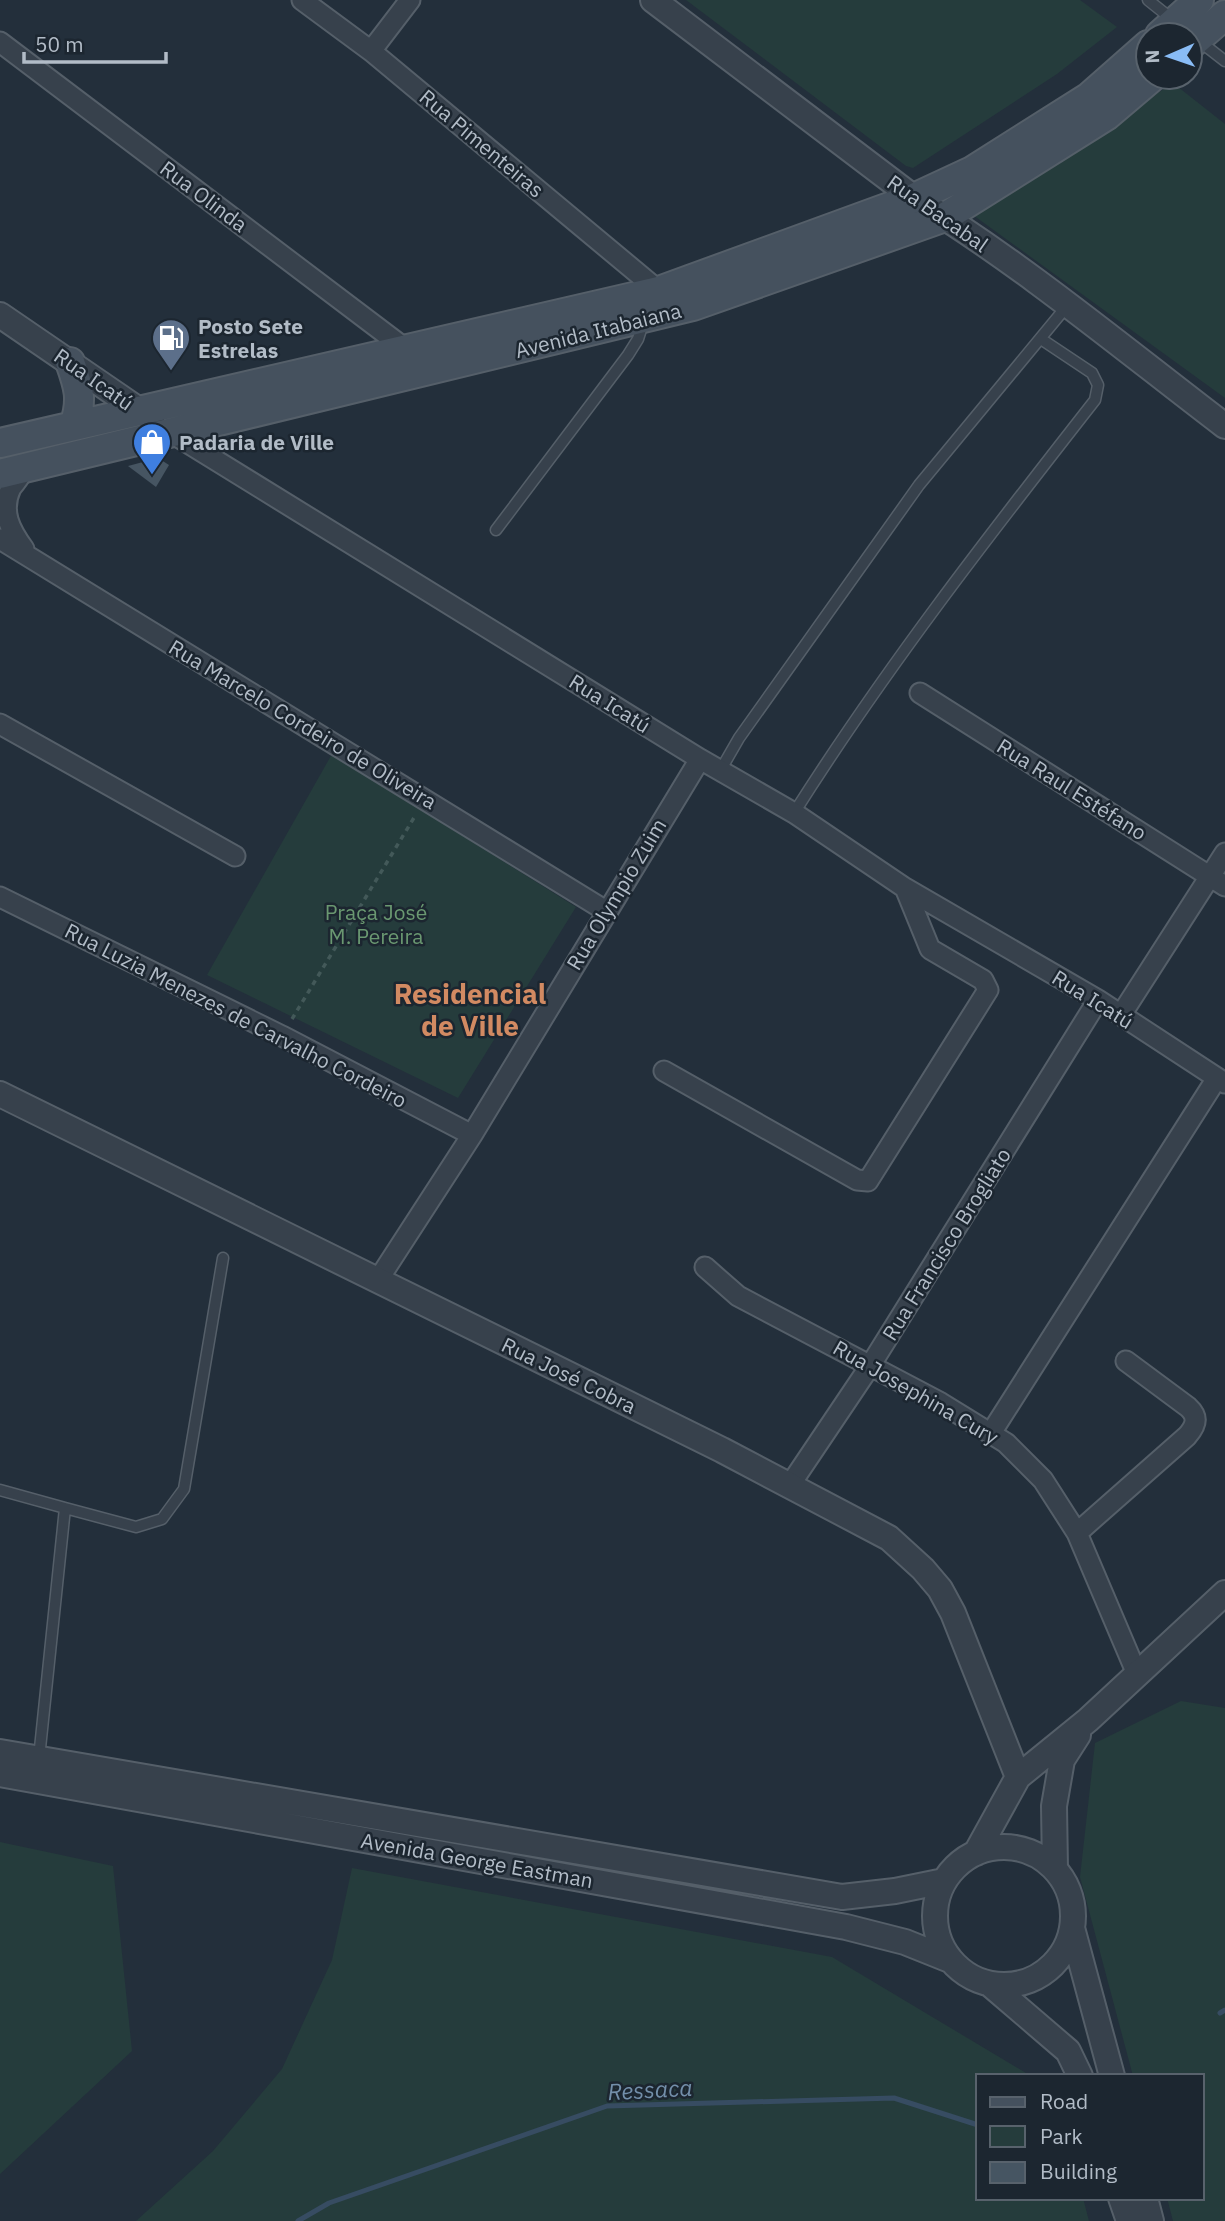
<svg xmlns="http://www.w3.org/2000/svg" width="1225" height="2221" viewBox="0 0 1225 2221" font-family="'IBM Plex Sans',sans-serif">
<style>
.green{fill:#253c3c}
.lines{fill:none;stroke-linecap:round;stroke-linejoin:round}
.stream{stroke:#374c62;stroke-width:5}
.building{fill:#465562}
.service-casing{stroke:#555f69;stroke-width:13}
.minor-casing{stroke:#555f69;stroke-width:23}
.tertiary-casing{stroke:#555f69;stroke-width:28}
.secondary-casing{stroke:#555f69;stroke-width:32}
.path{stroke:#435959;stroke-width:3.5;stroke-dasharray:5 5;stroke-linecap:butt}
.service{stroke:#37414c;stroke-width:10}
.minor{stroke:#37414c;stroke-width:19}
.tertiary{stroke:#37414c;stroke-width:24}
.secondary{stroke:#45515e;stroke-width:28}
.labels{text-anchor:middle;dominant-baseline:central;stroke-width:5;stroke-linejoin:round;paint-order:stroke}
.street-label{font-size:21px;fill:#b2bcc7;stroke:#1c2630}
.poi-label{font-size:21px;font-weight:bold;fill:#b2bcc7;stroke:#1c2630;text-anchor:start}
.park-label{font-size:21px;fill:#6a9871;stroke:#1c2630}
.water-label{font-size:23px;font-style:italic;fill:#738faa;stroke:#1c2630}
.district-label{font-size:28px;font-weight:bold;fill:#d28a62;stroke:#1c2630}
</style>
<rect width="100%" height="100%" fill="#232f3b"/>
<!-- green -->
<path class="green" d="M686,0h394l37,27 -60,47 -144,94 -7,-2z
M1173,83l52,41v274l-252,-183z
M332,754l244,153 -118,191 -251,-123z
M1181,1701l44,7v513h-52l-6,-23h35v-122h-69l-53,-199 15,-134z
M0,1842l113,24 19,185 -132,123z
M352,1868l480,89 199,119h-53v122h105l6,23h-953l77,-70 69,-82 50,-109z"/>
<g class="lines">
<!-- stream -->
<path class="stream" d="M1220,2013l5,-3
M298,2221l31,-18 278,-97 287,-8 84,27"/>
</g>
<!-- building -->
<path class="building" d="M158,458l11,7 -13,22 -28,-21z"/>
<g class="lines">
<defs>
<path id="service" d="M1148,0l25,20
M1198,40l27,21
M496,530l132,-175 10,-16 5,-16
M720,771l19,-33 180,-253 148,-179
M794,813c91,-144 196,-279 301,-413l3,-15 -6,-12 -51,-34
M0,1490l65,18 -26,250
M65,1508l71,19 26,-8 22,-30 39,-231"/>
<path id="minor" d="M302,0l69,51 288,240 3,6
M0,42l407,308
M371,51l39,-51
M170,432l530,327 94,54 111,75 193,112 127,83
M23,470c-3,8 -7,11 -12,18 -11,23 -1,42 13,61
M0,539l606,372
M920,693l305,193
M0,724l235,132
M0,897l282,139 190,99
M1121,1015l104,-162
M664,1071l193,109 11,1 120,-191 -5,-10 -53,-31 -25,-61
M705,1267l33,29 203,107 65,40 37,37 34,53 60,141
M378,1280l94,-145 228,-376
M991,1433l226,-355
M790,1485l80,-119 228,-366
M1077,1533l110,-97c9,-10 12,-19 1,-29l-62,-46"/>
<path id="tertiary" d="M653,0l261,198c108,66 210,151 311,228
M0,315l152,104
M0,1094l722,356 167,88 34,31 17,20 13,24 65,164
M0,1752l842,145 53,-6 49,-10
M0,1774l846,153 59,15 45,18
M935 1916a69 69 0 1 1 138 0a69 69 0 1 1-138 0Z
M976,1853l42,-76 70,-57 137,-127
M1055,1869l-1,-63 8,-46 16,-25
M1072,1928l40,148
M991,1985l77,66 12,25
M1121,2198l8,23
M1145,2198l6,23"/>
<path id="secondary" d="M1160,35l39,-35
M1190,45l35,-30
M70,362c9,25 13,38 4,64
M0,443l659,-152 255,-93 58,-27 117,-74 59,-52
M0,474l693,-168 252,-89 161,-101 46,-39"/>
</defs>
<!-- service casing -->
<use href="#service" class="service-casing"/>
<!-- minor casing -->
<use href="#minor" class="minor-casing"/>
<!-- tertiary casing -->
<use href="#tertiary" class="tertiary-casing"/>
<!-- secondary casing -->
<use href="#secondary" class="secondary-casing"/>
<!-- path -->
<path class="path" d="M292,1019l123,-203"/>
<!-- service -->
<use href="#service" class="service"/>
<!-- minor -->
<use href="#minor" class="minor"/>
<!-- tertiary -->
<use href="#tertiary" class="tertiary"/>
<!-- secondary -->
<use href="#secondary" class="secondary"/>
</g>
<!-- icons -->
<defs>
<symbol id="fuel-pin" viewBox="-11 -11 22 30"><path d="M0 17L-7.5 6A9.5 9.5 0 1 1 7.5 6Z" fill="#5c6f8a" stroke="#1c2630"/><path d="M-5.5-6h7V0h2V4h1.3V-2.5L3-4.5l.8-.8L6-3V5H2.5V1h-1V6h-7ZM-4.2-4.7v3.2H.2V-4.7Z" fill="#fff"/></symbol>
<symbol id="shop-pin" viewBox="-11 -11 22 30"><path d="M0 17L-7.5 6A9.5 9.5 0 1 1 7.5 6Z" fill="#3f7fe0" stroke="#1c2630"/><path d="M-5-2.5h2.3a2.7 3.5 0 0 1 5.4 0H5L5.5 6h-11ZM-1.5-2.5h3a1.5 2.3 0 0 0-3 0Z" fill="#fff"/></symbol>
</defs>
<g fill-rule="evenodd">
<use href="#fuel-pin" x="149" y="316" width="44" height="60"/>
<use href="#shop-pin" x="130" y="420" width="44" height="60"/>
</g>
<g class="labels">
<!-- street labels -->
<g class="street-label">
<text transform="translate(482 143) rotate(40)">Rua Pimenteiras</text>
<text transform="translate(204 196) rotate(37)">Rua Olinda</text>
<text transform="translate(938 213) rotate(35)">Rua Bacabal</text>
<text transform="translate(598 330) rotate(-14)">Avenida Itabaiana</text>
<text transform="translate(94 379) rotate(35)">Rua Icatú</text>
<text transform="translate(610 703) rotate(32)">Rua Icatú</text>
<text transform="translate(303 724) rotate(31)">Rua Marcelo Cordeiro de Oliveira</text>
<text transform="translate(1072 789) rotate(32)">Rua Raul Estéfano</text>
<text transform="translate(616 894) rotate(-59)">Rua Olympio Zuim</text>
<text transform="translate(1093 999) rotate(32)">Rua Icatú</text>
<text transform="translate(236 1015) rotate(27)">Rua Luzia Menezes de Carvalho Cordeiro</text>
<text transform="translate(946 1244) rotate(-58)">Rua Francisco Brogliato</text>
<text transform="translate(569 1375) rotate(26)">Rua José Cobra</text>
<text transform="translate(916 1392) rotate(30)">Rua Josephina Cury</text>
<text transform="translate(477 1860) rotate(10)">Avenida George Eastman</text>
</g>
<!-- poi labels -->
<g class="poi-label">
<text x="198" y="326">Posto Sete<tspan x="198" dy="24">Estrelas</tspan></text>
<text x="179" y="442">Padaria de Ville</text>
</g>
<!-- park labels -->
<g class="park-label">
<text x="376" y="912">Praça José<tspan x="376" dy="24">M. Pereira</tspan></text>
</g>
<!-- water labels -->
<g class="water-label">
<text transform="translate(650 2089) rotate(-3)">Ressaca</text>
</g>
<!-- district labels -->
<g class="district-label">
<text x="470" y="993">Residencial<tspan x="470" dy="32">de Ville</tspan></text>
</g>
</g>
<!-- legend -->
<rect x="976" y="2074" width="228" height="126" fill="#1c2630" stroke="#58626c" stroke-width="2"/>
<rect x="990" y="2097" width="35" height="10" fill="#45515e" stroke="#58626c" stroke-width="2"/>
<text x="1040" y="2109" font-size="21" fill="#b2bcc7">Road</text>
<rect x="990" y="2126" width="35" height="21" fill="#253c3c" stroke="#58626c" stroke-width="2"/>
<text x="1040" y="2144" font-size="21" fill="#b2bcc7">Park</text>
<rect x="990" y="2162" width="35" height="21" fill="#465562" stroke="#58626c" stroke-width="2"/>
<text x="1040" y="2179" font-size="21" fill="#b2bcc7">Building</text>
<!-- north arrow -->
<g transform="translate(1169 56) rotate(268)"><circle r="33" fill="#1c2630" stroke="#58626c" stroke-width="2"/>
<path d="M0-5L12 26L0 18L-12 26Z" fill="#89bcf6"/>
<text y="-10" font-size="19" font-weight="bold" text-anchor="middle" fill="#b2bcc7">N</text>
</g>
<!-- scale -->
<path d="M24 52v10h142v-10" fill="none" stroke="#b2bcc7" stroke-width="3.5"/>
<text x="35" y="52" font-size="21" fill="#b2bcc7" stroke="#1c2630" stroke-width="5" paint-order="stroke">50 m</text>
</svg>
